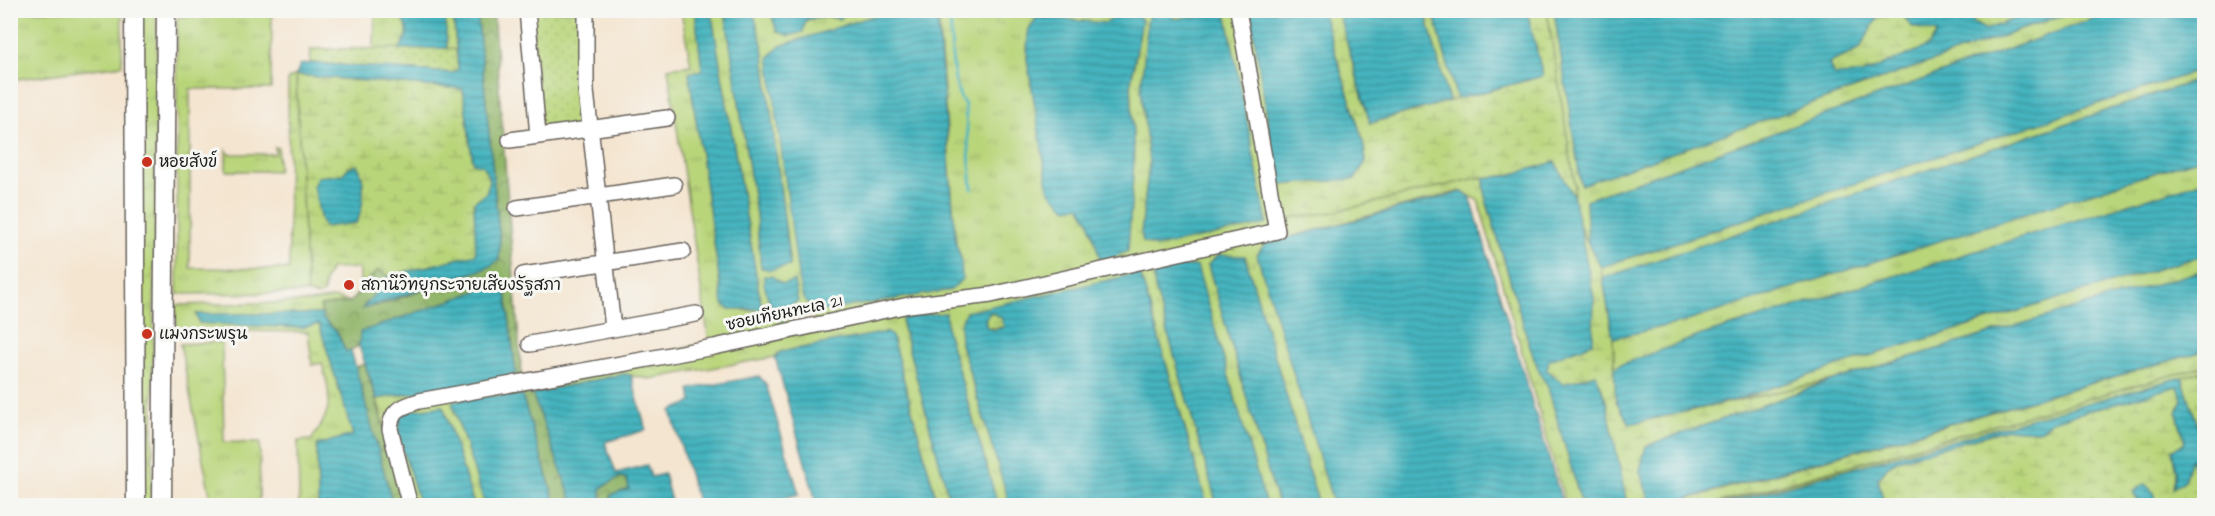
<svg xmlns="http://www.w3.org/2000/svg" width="2215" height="516" viewBox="0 0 2215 516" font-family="'Architects Daughter','Playpen Sans Thai',sans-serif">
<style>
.grass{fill:url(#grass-tufts);stroke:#6a784b;stroke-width:1.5;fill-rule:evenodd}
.forest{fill:url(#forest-crowns);stroke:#576943;stroke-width:1.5}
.wetland{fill:url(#wetland-marsh);stroke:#6a784b;stroke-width:1.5;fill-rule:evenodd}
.garden{fill:url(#garden-dots);stroke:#6a784b;stroke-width:1.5}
.water{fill:url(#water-rules);stroke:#30686e;stroke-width:1.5;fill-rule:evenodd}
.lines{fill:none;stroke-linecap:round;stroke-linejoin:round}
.stream{stroke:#45b4bf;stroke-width:3}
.minor-casing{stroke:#68625b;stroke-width:18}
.major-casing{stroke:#68625b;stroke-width:21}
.minor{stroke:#fff;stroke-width:15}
.major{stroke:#fff;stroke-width:18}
.poi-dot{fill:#c8321e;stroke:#f6f6f2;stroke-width:2}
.labels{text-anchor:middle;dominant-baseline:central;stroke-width:6;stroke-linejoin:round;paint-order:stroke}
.poi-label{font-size:16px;fill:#1c1c1c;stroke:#f6f6f2;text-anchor:start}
.street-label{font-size:16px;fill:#1c1c1c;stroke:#f6f6f2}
</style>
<defs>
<pattern id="grass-tufts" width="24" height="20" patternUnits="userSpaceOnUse" patternTransform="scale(1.5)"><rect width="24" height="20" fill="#b9d57a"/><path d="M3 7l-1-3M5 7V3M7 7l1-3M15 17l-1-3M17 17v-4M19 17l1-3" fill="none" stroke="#9eb669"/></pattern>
<pattern id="forest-crowns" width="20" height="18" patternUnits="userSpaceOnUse" patternTransform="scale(1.5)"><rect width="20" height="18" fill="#92b66a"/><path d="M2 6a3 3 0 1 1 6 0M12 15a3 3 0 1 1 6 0" fill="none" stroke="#769356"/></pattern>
<pattern id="wetland-marsh" width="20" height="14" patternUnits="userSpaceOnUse" patternTransform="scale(1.5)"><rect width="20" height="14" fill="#b9d57a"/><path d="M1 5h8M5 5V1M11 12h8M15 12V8" fill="none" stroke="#9eb669"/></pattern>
<pattern id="garden-dots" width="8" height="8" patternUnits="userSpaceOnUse" patternTransform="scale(1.5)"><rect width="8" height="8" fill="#b9d57a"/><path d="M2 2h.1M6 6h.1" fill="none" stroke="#9eb669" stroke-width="1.8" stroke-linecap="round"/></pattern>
<pattern id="water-rules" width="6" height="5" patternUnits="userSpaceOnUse" patternTransform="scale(1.5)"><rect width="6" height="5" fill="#45b4bf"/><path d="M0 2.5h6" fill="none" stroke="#39929a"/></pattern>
</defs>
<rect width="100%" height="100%" fill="#f6f6f2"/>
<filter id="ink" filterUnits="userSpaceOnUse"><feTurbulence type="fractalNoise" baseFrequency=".0167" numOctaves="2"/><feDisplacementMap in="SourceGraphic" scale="12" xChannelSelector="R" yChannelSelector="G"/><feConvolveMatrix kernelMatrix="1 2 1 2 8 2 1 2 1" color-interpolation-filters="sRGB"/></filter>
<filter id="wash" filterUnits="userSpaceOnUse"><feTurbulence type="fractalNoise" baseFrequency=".008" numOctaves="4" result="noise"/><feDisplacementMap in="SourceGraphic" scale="24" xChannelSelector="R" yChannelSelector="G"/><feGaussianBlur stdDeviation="1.35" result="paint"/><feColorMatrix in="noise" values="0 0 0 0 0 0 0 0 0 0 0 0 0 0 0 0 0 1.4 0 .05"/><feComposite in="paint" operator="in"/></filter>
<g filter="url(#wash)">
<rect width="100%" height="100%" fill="#f4e5d0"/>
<!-- grass -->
<path class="grass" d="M10,11h112v54l-111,15z
M140,11h17l-5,495 -10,-1z
M272,11l-1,78h-81v179l99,1 -1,-190 8,-4 11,218 -130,1v-277z
M375,11h78l3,39 -82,-1z
M681,11h14l7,59 -13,3 34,230 25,8 14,-2 -51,-298h14l31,203 5,54 29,-2 -27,-218 -10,-37h17l7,20c20,-8 40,-18 62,-12l7,-8h45l-111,35 152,247 19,-3 10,-32 -5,-14 -18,-230 -4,-3h183v6l-11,6 -69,-6 -9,14 -1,28 22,132 31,14 9,16 11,37 34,-97 -3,-79 11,-62 -8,-9h116l34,208 50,-7 142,-34h8l1,18 45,151 11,29 6,8 35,121h-16l-88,-305 -18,-9 -195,53 -8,11 77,250h-15l-74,-249 -37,9 70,240h-12l-91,-239 -21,9 1,13 62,217h-10l-67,-232 -179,71 49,161h-12l-51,-174 -1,-18 -44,11 49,181h-13l-46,-168 -5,-5 -107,20 -5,5 -126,22 -25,-5 -102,21 -52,2 -18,5 33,103h-11l-31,-99 -45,28 22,71h-13l-30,-106 125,-20 14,-5 6,6 187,-37 -41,-275 23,-3zM1226,12l-85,221 8,-69 25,-145zM805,307l7,8 2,6 -23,3 -1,-14z
M1425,11h8l24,88 -8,2z
M1547,11h7l27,174 493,-174h41l-529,189 2,43c-9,-17 -18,-38 -13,-57z
M2204,69v9l-601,200 -2,-11z
M275,147l3,1v23h-52v-22l3,5h46z
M2204,157v24l-502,154 -88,34 -1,-31 71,-16z
M2204,255v15l-371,110 -101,21 127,-42z
M335,298l15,4 -30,4 2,8h-126l3,9 102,5 18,-4 34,111 -36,10 1,60h-19l-1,-64 13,-1c23,-30 20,-43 11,-77l-10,2 -4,-33 -131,-2 -2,-25 135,-3z
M222,342l2,100 36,1 -1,62h-47l-32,-161z
M2204,366v5l-484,134 -11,1z"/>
<!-- forest -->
<path class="forest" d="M477,11h16l29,369 -6,-6 -11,-89 -13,1 -131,46 -2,14 -13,6 -9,-20 -14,-13 -3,-13 30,-4 28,-32 12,6 -27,32 17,-3 107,-37 12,-8 1,-17z
M365,364l42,141h-14l-38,-138z
M532,393l41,110 10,-3 2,5h-29l-34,-110z
M620,477l7,2 2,10 -23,14 -7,-11 2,-4z"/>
<!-- wetland -->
<path class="wetland" d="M1322,11h16l32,112 172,-47 -15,-65h20l28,175 -2,9 -18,-33 -49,14 -30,2 -142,34 -50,7 -6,-34 77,-6 11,-18 -3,-20z
M1886,11h14l11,15 26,7 -8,13 -67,28 -29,1 -4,-12 30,-13 18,-32z
M1978,11h56l-48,19 -14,-8z
M296,75l167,14 10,74 10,3 7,15 -4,12 -12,9 3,52 -87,22 -12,-6 -17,17 -2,-19 -28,1 -6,11 -1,12 -6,4 -11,-3zM349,167l11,2 2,24 -6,30 -32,3c-10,-16 -3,-31 3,-49l16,-3z
M1579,227l22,40 12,71 3,63 14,23 203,-44 -187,66 -6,25 11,34 -24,1 -20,-102 -11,-30 -33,10 -16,-13 1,-11 46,-62z
M990,312l11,5 3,10 -17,1 -2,-8z
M2204,351v15l-495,139 -45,1z
M2204,371v74l-22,-68z
M2178,386l4,12 -5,15 8,30 -13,8 4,20 -3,16 11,-6 7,-23 13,35v4l-14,8h-33l-3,-12 -20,-1 7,13 -257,-1 -6,-25 9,-12 11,-7 110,-31 31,2 13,-10 108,-32z"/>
<!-- garden -->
<path class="garden" d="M531,11h50l2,115 -42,5z
M447,48l9,2 2,19 -5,4 -143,-10 1,-14z"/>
<!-- water -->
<path class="water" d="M891,10l43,1 3,3 19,230 5,14 1,21 -11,11 -136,22 -12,-14 -4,-15 -30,-226 11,-11z
M1134,10l8,10 -11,62 3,79 -6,90 -16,7 -12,1 -11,-38 -9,-15 -13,2 -18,-17 -22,-132 1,-28 9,-14 68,6 12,-6v-6z
M399,11h46l2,37 -47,1c2,-5 6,-10 7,-14 3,-8 -8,-16 -8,-24z
M453,11h24l23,232 -1,17 -12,8 -125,41 28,-33 86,-22 -2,-52 12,-9 4,-12 -7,-15 -10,-3 -10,-74 -167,-14 4,-10 12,-2 141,10 5,-4z
M695,11h16l51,298h-33l-6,-5 -34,-231 13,-3z
M725,11h28l10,37 27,218 -20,4 -9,-2 -5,-54z
M770,11v-1l76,1 -7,8 -10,-3 -23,4 -3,12 -14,4 -12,-5z
M1169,11l5,8 52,-7 41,212 -111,23 -13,-5 -2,-9 8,-69 -8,-75 7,-73z
M1250,11h72l41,130 3,20 -11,18 -77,6z
M1338,11h87l24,90 -79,22z
M1433,11h94l16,65 -86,23z
M1554,11h332l-9,7 -18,32 -30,13 4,12 29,-1 67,-28 8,-13 -26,-7 -11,-15h78l-6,11 14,8 48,-19h40l-493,174z
M2115,11h89v58l-603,198 -13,-24 -2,-43z
M2204,78v79l-520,165 -71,16 -10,-60z
M1555,162l18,33 21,103 -1,45 -44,17 -2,10 16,14 33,-10 11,30 20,101h-45l-35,-121 -6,-8 -11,-29 -45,-151 -1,-18 22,-2z
M357,165c10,15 7,44 -1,58l-32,4c-7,-13 -5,-26 -11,-40l4,-10 26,-3 6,-7z
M2204,181v74l-345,104 -127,42 -102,23 -14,-23 -2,-32 6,-4 82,-30z
M1462,192l8,4 93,309h-229l-77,-250 8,-11z
M1218,255l27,1 74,249h-41l-70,-240z
M1175,266h22l69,239h-49l-62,-217 -2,-13z
M2204,270v81l-540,154h-13l-11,-34 6,-25 187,-66z
M1140,273l67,232h-197l-49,-161 -1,-20 6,-12zM990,312l11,5 3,10 -9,3 -8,-2 -2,-8z
M764,276h8l10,8 12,-3 4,20 -11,7 -1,12h-7c-8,-13 -16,-29 -15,-44z
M505,285l11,89 -14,5 -125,20 -18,-53 1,-14 132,-46z
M946,313l1,18 51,174h-47l-49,-181 1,-8z
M196,314h126l1,5 14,13 9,20 5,-2 42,155h-75l-1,-60 36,-10 -34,-111 -18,4 -102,-5z
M887,332l5,5 46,168h-121l-42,-148 5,-5z
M624,374l7,1 15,55 -41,12 11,31 31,-8 4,12 13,-3 8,31h-87l-2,-5 -10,3 -41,-110zM620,477l7,2 2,10 -18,6v7l-5,1 -5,-4v-11z
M759,376l7,8 33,110 -42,11h-59l-27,-94 21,-9 -2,-13z
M2182,377l22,68v48l-13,-34 -7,22 -11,7 3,-17 -4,-21 13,-7 -8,-30 5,-15 -4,-12 -126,35 -13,10 -31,-2 -110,31 -11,7 -9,12 6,25 4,1h-168z
M522,395l34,110h-71l-33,-103 18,-5z
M443,406l31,99h-54l-22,-71 3,-22z
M2145,484l9,9 3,12h-16l-8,-13z"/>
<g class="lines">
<!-- stream -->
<path class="stream" d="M950,10c2,27 -1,74 15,95l7,84
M1185,10l3,11"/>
</g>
</g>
<g filter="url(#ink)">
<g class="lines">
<defs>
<path id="minor" d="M527,10l11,126
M586,10v81l27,237
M510,140l157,-22
M517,208l157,-23
M523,275l160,-24
M530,344l166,-30
M410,506l-20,-77c1,-20 12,-22 29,-28l295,-54 195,-42 82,-10 286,-64 -39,-221"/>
<path id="major" d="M134,10l2,496
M162,506l4,-496"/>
</defs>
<!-- minor casing -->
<use href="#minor" class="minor-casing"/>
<!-- major casing -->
<use href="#major" class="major-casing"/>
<!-- minor -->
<use href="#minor" class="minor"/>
<!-- major -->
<use href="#major" class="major"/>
</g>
</g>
<!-- markers -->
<g class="poi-dot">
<circle cx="147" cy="162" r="6"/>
<circle cx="349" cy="285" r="6"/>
<circle cx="147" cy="334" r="6"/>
</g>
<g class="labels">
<!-- poi labels -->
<g class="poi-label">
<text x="159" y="162">หอยสังข์</text>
<text x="361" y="285">สถานีวิทยุกระจายเสียงรัฐสภา</text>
<text x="159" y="334">แมงกระพรุน</text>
</g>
<!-- street labels -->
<g class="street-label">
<text transform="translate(784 313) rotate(-12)">ซอยเทียนทะเล 21</text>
</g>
</g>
<!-- margin -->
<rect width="2215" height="516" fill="none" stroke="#f6f6f2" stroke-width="36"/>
</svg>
